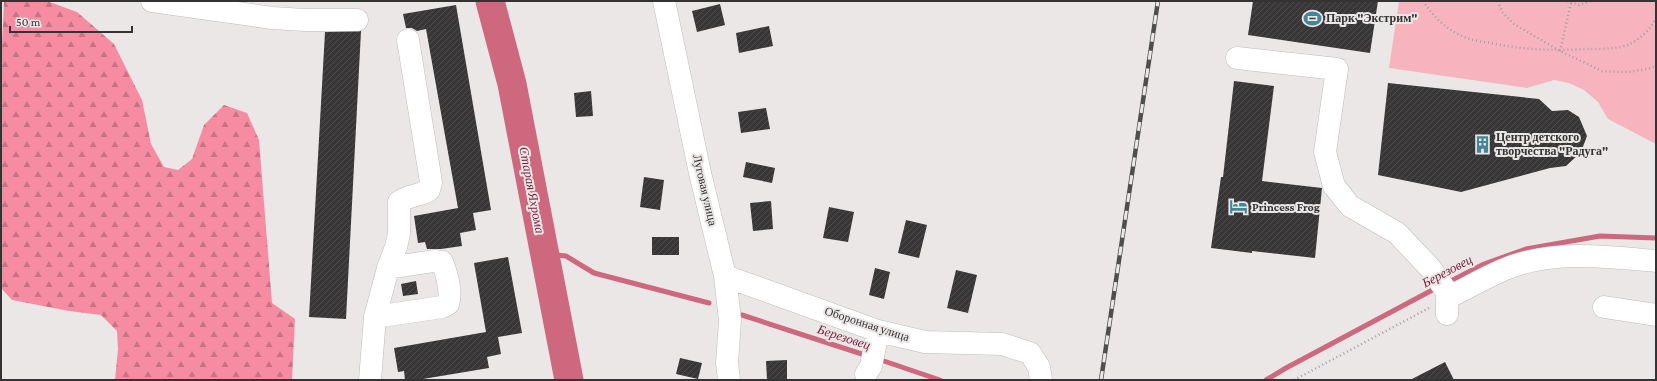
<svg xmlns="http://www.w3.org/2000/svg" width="1657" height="381" viewBox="0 0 1657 381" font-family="'Crimson Pro',serif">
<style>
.green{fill:#f7b4bf}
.forest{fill:url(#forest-firs)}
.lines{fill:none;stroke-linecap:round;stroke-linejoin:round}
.stream{stroke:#cd687e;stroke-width:5}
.river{stroke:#cd687e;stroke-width:29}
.building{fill:url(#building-hatch)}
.minor-casing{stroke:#bfbbbb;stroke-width:23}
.path{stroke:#a2a0a0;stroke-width:2.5;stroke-dasharray:1 3;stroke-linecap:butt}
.minor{stroke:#fff;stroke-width:22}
.rail-casing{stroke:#4f4e4e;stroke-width:4.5}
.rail{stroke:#ebe7e7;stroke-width:3;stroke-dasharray:9;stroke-linecap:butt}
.labels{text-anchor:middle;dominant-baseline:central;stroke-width:4;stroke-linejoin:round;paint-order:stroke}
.poi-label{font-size:12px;font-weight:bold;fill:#343333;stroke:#ebe7e7;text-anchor:start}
.street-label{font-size:12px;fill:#343333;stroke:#ebe7e7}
.water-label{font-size:13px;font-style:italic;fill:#791c38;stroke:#ebe7e7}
</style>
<defs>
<pattern id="forest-firs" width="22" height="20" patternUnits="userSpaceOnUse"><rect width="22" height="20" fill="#f58ca2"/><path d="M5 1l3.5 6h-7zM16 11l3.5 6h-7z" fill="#c77385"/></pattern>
<pattern id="building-hatch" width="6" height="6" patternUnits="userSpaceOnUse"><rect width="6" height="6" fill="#393637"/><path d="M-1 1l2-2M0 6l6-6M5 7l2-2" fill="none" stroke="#4e4b4c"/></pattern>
</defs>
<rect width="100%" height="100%" fill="#ebe7e7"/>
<!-- green -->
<path class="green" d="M1399,1h257v143l-48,-25 -10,-17 -14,-12 -15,-7 -15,-3 -27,8 -138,-20z"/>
<!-- forest -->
<path class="forest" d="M4,1h43l30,11 37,32 28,56 9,44 13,23 14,3 14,-11 12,-34 20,-20 23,8 12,27 13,163 23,16 -3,61h-177l3,-31 -1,-18 -16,-16 -32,-4 -57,-11 -11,-12v-223z"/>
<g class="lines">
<!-- stream -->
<path class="stream" d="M547,262l10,-7 9,1 28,17 115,30
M1447,283l37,-19 42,-15 74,-13 56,2
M742,315l126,41
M878,359l62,21
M1266,380l20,-12 152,-81"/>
<!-- river -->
<path class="river" d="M490,1l22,83 57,296"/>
</g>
<!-- building -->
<path class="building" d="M1253,1h125l-8,52 -122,-18z
M720,4l5,21 -28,7 -5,-21z
M456,5l35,205 -18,3 3,17 -16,3 2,13 -21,3h-14l-2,-7 -7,1 -4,-27 44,-8 -32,-179 -9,2 -5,-3h-6l-3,-14z
M769,26l4,20 -34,7 -3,-20z
M361,31l-15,288 -37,-2 16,-285z
M1234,81l40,5 -12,95 60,7 -7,70 -63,-7v2l-41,-5 10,-71h2z
M1388,83l151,16 13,12 16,-1 11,7 8,19 -6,16 -15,14 -16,2 -89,24 -83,-17z
M591,91l2,25 -17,1 -2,-24z
M766,108l4,21 -29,4 -3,-21z
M746,162l29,6 -3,15 -29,-6z
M644,177l20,3 -4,30 -20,-3z
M771,201l2,28 -20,2 -3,-28z
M829,207l25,5 -6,30 -25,-4z
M906,220l21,5 -8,33 -21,-5z
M652,237h27v18h-27z
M508,257l14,76 -24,4 3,17 -14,3 2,11 -72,12h-12l-1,-9 -6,1 -4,-24 92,-16 -12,-69z
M875,268l15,4 -6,27 -15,-4z
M956,270l21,5 -9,38 -21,-5z
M416,281l2,13 -15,2 -2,-12z
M680,358l22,5 -4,16 -22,-5z
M787,360v20h-20l-1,-19z
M1445,362l9,18h-44z"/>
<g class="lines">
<defs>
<path id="minor" d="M152,1l120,17 33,2h52
M664,1l36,172 25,103 5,44 -3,43 2,17
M1237,58l100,11 -12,83 9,34 16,20 47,27 34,36 16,23v22
M725,276l153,55 47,11 77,2 28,9 9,14 2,13
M1447,298c21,-10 45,-25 66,-32 46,-16 96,-9 143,-5
M1604,307l52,8
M375,317l67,-10 6,-3c4,-11 -1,-31 -6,-42l-8,-1 -46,7
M866,374l5,-8 7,-35
M370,380l5,-63 13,-49 8,-21 3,-13v-32c10,-7 21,-6 30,-12l2,-8 -23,-142"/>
</defs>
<!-- minor casing -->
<use href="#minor" class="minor-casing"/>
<!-- path -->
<path class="path" d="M1423,1c11,17 27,32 47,38 6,2 14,3 21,4 32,7 64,8 97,6 13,0 28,0 40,-4 11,-5 23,-16 28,-27
M1498,1l4,11 12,12 46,27 42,20 26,1 20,-3 8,-3
M1567,1l12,4 12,-4
M1560,51l11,-48
M1294,380l135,-72"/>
<!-- minor -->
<use href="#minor" class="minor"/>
<defs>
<path id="rail" d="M1101,380l57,-379"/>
</defs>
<!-- rail casing -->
<use href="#rail" class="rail-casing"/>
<!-- rail -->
<use href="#rail" class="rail"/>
</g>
<!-- icons -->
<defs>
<symbol id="stadium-bare" viewBox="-9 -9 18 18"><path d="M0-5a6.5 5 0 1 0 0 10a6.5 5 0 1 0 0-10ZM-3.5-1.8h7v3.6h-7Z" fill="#448597" stroke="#ebe7e7" stroke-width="2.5" paint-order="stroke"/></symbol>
<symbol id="building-bare" viewBox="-9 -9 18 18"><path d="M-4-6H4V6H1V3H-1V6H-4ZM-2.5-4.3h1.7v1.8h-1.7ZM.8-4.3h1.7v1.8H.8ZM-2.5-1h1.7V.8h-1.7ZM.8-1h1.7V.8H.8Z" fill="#448597" stroke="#ebe7e7" stroke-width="2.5" paint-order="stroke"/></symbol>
<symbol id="hotel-bare" viewBox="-9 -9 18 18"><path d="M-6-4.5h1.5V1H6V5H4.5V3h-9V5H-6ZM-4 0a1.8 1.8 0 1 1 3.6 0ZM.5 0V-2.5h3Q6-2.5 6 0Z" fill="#448597" stroke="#ebe7e7" stroke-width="2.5" paint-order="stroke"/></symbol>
</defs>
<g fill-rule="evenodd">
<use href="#stadium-bare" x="1300" y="6" width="25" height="25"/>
<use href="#building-bare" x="1470" y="132" width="25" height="25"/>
<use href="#hotel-bare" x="1226" y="194" width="25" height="25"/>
</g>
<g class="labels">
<!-- poi labels -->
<g class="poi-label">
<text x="1326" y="18">Парк "Экстрим"</text>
<text x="1496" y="137">Центр детского<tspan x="1496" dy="14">творчества "Радуга"</tspan></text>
<text x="1252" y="207">Princess Frog</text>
</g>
<!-- street labels -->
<g class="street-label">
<text transform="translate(705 190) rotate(77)">Луговая улица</text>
<text transform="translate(867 324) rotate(18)">Оборонная улица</text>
</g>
<!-- water labels -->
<g class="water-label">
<text transform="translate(532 190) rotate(79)">Старая Яхрома</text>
<text transform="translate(1447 271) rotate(-28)">Березовец</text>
<text transform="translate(844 337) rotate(18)">Березовец</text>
</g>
</g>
<!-- border -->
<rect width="1657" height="381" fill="none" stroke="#343333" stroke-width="4"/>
<!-- scale -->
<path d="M10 26v6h122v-6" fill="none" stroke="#343333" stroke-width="2"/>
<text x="16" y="26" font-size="12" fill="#343333" stroke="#ebe7e7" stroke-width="3" paint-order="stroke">50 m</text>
</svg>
